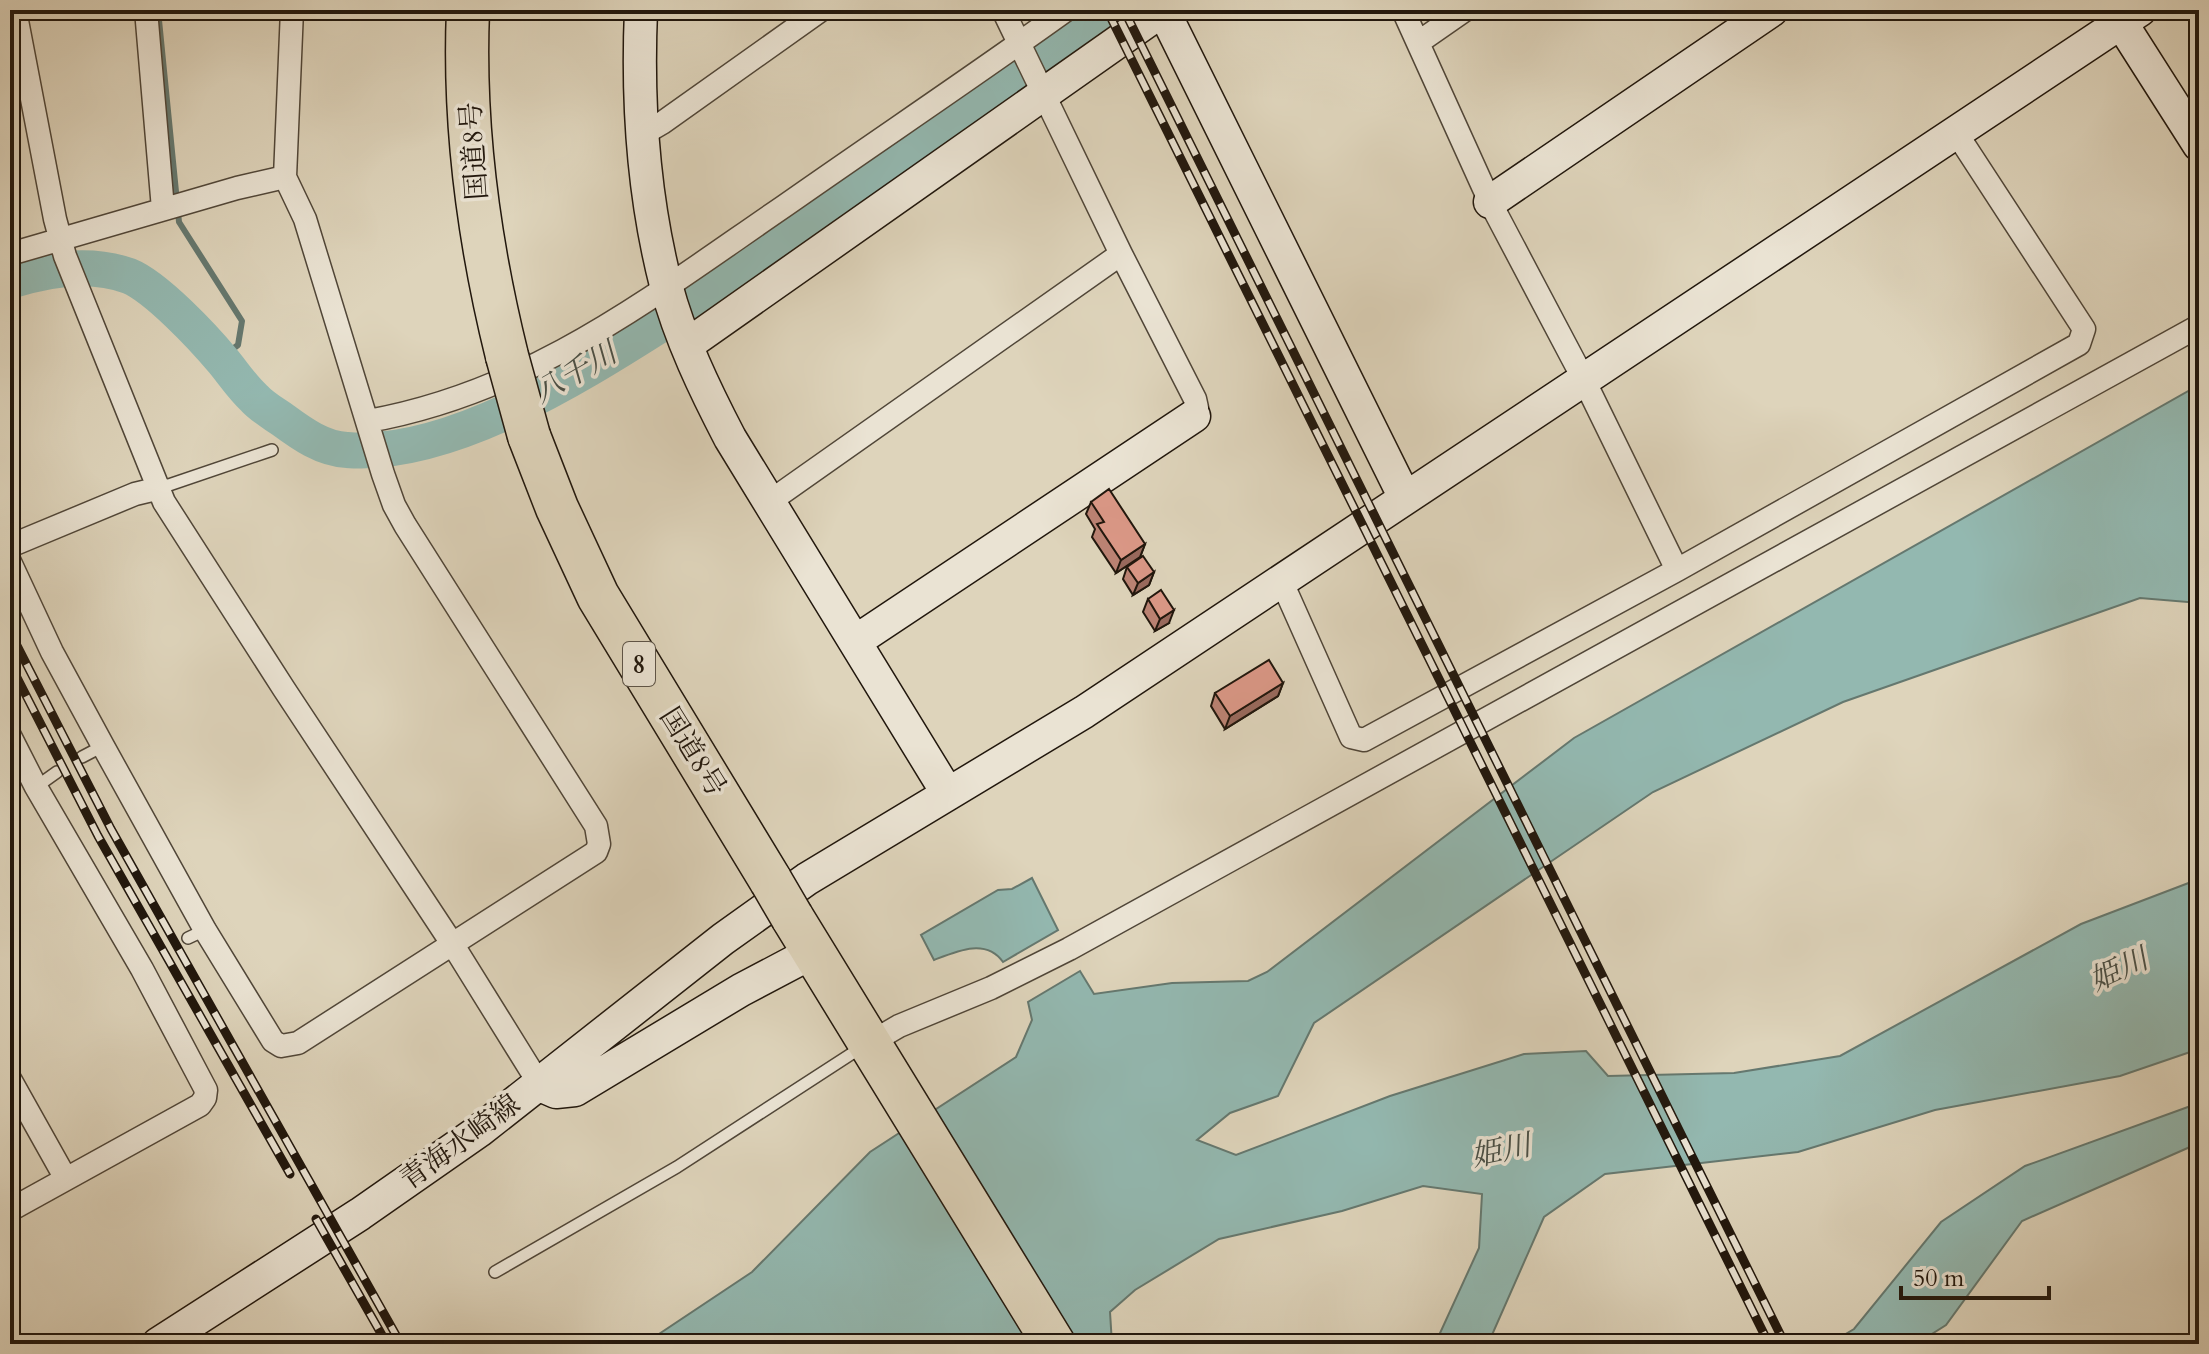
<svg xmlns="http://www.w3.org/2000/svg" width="2209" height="1354" viewBox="0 0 2209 1354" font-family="Cardo,'Noto Serif JP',serif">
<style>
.water{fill:#93b8b0;stroke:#65786f;stroke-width:2}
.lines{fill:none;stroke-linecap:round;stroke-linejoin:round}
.stream{stroke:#65786f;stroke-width:6}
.river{stroke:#93b8b0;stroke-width:36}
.lane-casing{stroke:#504638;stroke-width:14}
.street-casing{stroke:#504638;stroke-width:25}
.secondary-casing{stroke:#21170d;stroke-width:35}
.highway-casing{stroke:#21170d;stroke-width:45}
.lane{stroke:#eae3d3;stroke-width:11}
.street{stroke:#eae3d3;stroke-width:22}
.secondary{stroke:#eae3d3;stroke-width:32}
.highway{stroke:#ded4bb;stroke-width:42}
.rail-casing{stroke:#21170d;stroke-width:9}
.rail{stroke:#eae3d3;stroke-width:6;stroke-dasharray:18;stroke-linecap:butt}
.highway-bridge-casing{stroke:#21170d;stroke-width:45;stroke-linecap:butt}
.highway-bridge{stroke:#ded4bb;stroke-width:42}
.wall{fill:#bc8374;stroke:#21170d;stroke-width:2}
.shaded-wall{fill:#996a5e;stroke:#21170d;stroke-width:2}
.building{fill:#db9887;stroke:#21170d;stroke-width:2}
.labels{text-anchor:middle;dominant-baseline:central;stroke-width:7;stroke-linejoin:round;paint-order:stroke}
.shield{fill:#eae3d3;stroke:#5d5448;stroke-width:2}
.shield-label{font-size:26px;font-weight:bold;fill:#21170d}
.street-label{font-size:28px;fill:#21170d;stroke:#eae3d3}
.water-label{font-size:30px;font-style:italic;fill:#494f46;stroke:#eae3d3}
</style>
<rect width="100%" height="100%" fill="#ded4bb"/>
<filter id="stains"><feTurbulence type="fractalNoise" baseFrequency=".0025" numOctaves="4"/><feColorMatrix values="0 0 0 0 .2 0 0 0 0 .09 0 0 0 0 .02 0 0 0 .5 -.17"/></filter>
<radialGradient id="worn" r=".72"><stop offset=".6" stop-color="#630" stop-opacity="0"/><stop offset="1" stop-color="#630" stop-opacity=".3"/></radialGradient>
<!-- water -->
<path class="water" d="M2199,385v218l-59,-5 -297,104 -190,90 -339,231 -36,73 -48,17 -33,27 39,15 154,-59 134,-42 62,-3 22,25 126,-3 106,-17 241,-132 118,-45v170l-79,27 -185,34 -137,42 -193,22 -61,43 -56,127h-53l44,-96 3,-54 -59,-8 -81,25 -123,28 -84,51 -25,22 2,32h-468l108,-72 118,-120 146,-95 16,-37 -4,-18 52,-31 14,23 78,-11 76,-2 19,-9 307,-234z
M1032,878l26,52 -55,32c-17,-24 -46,-11 -69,-2l-13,-25 77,-45 14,-1z
M2199,1103v40l-177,78 -76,104 -30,19h-87l25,-15 87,-107 84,-56z"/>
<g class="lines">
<!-- stream -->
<path class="stream" d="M158,10l21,212 63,99 -4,24 -17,13"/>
<!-- river -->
<path class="river" d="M10,281c37,-12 81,-19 119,-5 27,11 74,61 94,85 10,12 19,26 31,37 8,9 19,15 29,22 19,14 40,29 64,30 101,8 229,-72 311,-124l454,-316"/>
<defs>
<path id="lane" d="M160,488l112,-38
M82,757l21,-11
M36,787l21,-15
M188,938l17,-8
M495,1272l182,-105 185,-120"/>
<path id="street" d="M15,10l40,209 10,37 99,246 120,187 169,256 87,140
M146,10l17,199
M1003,10l118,244 74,145 2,9 -3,8
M1403,10l87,192 94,178 93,190
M1419,42l46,-32
M641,130h9l12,-7 159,-113
M10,254l227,-66 48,-11
M368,421c163,-29 282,-123 415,-214 94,-66 190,-130 283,-197
M769,502l352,-248
M10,546l125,-52 25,-6
M10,562l42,90 51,94 102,184 68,111 8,5 17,-3 298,-191 3,-8 -3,-18 -191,-301 -11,-20 -11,-31 -78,-255 -20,-42 7,-167
M1281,580l70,157 13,3 313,-170 402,-226 5,-15 -129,-198
M10,736l26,51 106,182 64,121 -1,8 -5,7 -190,105
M870,1043l29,-17 92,-38 78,-39 1130,-623
M10,1079l56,100"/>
<path id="secondary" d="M641,10c-4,92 2,185 25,275 14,53 39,105 64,153l218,356
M1163,10l242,488
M2113,10l86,135
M1490,202l282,-192
M687,345l476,-335
M856,641l338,-225
M540,1085l16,7 19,-2 166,-100 72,-38
M158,1344l202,-130 119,-83 244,-192 84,-60 277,-167 1056,-702"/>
<path id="highway" d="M468,10c-5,117 11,233 39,346
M529,436l28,72 41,88 173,285
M792,917l262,427"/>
</defs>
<!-- lane casing -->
<use href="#lane" class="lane-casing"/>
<!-- street casing -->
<use href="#street" class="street-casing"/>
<!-- secondary casing -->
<use href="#secondary" class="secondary-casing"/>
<!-- highway casing -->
<use href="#highway" class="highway-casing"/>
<!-- lane -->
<use href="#lane" class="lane"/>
<!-- street -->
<use href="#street" class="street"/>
<!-- secondary -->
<use href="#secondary" class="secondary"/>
<!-- highway -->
<use href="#highway" class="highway"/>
<defs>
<path id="rail" d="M1107,10l662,1334
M1124,10l661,1334
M10,632l101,197 290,515
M10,664l88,172 192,338
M316,1219l71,125"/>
</defs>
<!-- rail casing -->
<use href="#rail" class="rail-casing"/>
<!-- rail -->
<use href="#rail" class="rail"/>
<defs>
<path id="highway-bridge" d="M507,356l22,80
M771,881l21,36"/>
</defs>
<!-- highway-bridge casing -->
<use href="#highway-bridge" class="highway-bridge-casing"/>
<!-- highway-bridge -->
<use href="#highway-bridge" class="highway-bridge"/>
</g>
<!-- wall -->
<path class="wall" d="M1091,502l54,42 -5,13 -24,16 -24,-36 3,-8 -9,-15z
M1127,567l27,5 -5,13 -16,10 -10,-16z
M1148,599l21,24 -14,8 -12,-19z
M1283,683l-5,13 -53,33 -14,-23 4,-13z"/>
<!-- shaded-wall -->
<path class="shaded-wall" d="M1145,544l-5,13 -24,16 5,-13z
M1154,572l-5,13 -16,10 5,-12z
M1174,610l-5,13 -14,8 5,-12z
M1283,683l-5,13 -53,33 5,-13z"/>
<!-- building -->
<path class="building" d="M1109,489l36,55 -24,16 -24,-36 7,-2 -13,-20z
M1143,556l11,16 -16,11 -11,-16z
M1161,590l13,20 -14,9 -12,-20z
M1269,660l14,23 -53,33 -15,-23z"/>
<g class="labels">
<!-- shield labels -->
<rect class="shield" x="623" y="642" width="32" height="44" rx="6"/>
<g class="shield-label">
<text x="639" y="664">8</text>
</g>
<!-- street labels -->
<g class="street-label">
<text transform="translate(474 151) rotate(-94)">国道8号</text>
<text transform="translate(693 752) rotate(58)">国道8号</text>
<text transform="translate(460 1142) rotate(-36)">青海水崎線</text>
</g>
<!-- water labels -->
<g class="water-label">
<text transform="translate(575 373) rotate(-30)">八千川</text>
<text transform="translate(2119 970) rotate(-25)">姫川</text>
<text transform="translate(1501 1151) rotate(-12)">姫川</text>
</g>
</g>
<!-- margin -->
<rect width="2209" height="1354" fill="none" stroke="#ded4bb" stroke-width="40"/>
<rect x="12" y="12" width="2185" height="1330" fill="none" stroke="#21170d" stroke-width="4"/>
<rect x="20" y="20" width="2169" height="1314" fill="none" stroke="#21170d" stroke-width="2"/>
<!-- scale -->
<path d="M1901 1286v12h148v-12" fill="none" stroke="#21170d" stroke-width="4"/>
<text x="1913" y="1286" font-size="24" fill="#21170d" stroke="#eae3d3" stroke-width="6" paint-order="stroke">50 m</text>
<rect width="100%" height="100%" filter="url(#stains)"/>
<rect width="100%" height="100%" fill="url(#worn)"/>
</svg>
